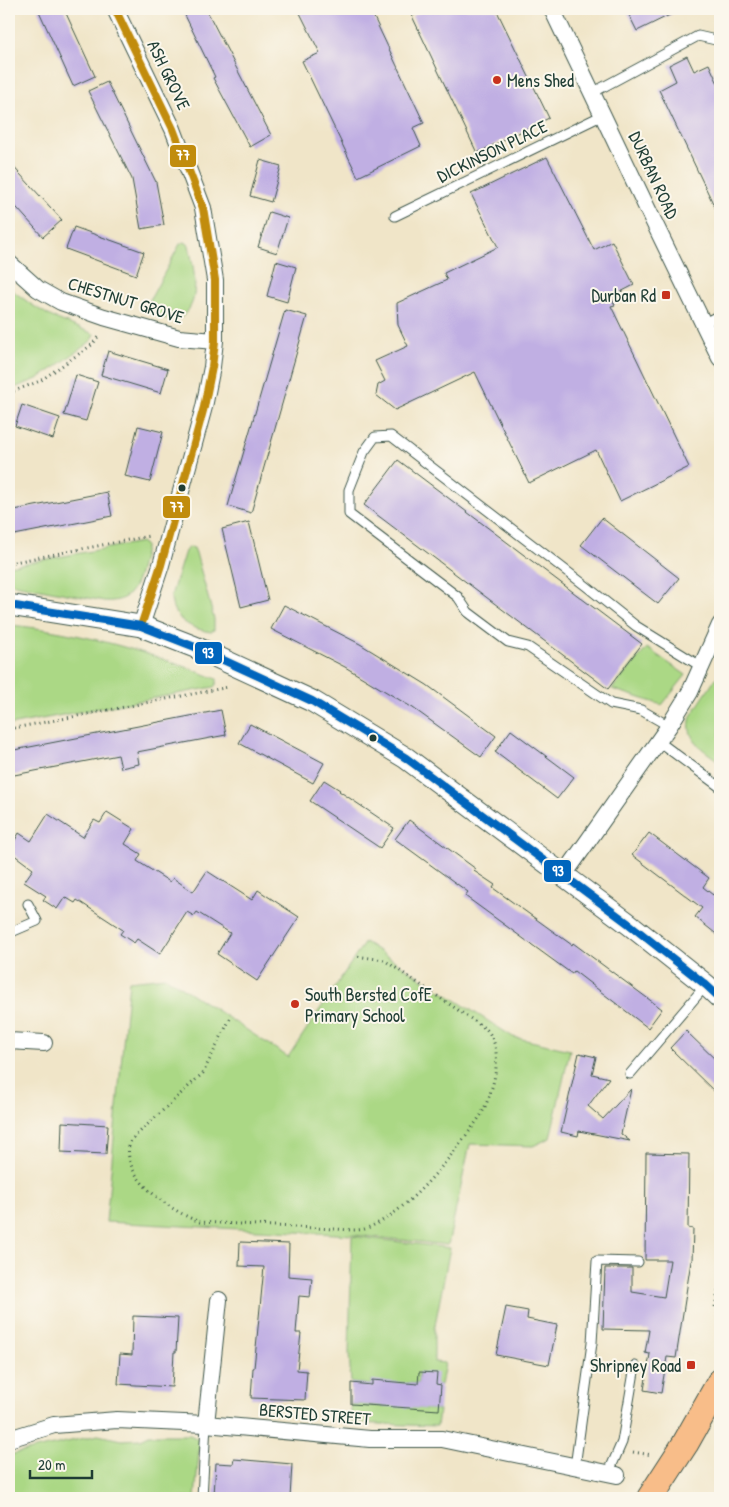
<svg xmlns="http://www.w3.org/2000/svg" width="729" height="1507" viewBox="0 0 729 1507" font-family="'Patrick Hand',sans-serif">
<style>
.green{fill:#abd885;stroke:#658a5c}
.building{fill:#c0afe3}
.lines{fill:none;stroke-linecap:round;stroke-linejoin:round}
.service-casing{stroke:#3e564a;stroke-width:11}
.minor-casing{stroke:#3e564a;stroke-width:18}
.tertiary-casing{stroke:#3e564a;stroke-width:23}
.primary-casing{stroke:#3e564a;stroke-width:28}
.path{stroke:#3e564a;stroke-width:3;stroke-dasharray:1 4;stroke-linecap:butt}
.service{stroke:#fff;stroke-width:9}
.minor{stroke:#fff;stroke-width:16}
.tertiary{stroke:#fff;stroke-width:21}
.primary{stroke:#f8bd89;stroke-width:26}
.bus-1-casing{stroke:#fbf7ec;stroke-width:11}
.bus-2-casing{stroke:#fbf7ec;stroke-width:11}
.bus-1{stroke:#c18c0d;stroke-width:8}
.bus-2{stroke:#0065bd;stroke-width:8}
.poi-dot{fill:#c8321e;stroke:#fbf7ec;stroke-width:2}
.bus-dot{fill:#1f3d34;stroke:#fbf7ec;stroke-width:2}
.labels{text-anchor:middle;dominant-baseline:central;stroke-width:4;stroke-linejoin:round;paint-order:stroke}
.street-label{font-size:18px;fill:#1f3d34;stroke:#fbf7ec}
.poi-label{font-size:18px;fill:#1f3d34;stroke:#fbf7ec;text-anchor:start}
.line-badge{stroke:#fbf7ec;stroke-width:2}
.badge-label{font-size:14px;text-anchor:middle;font-weight:bold;fill:#fff}
</style>
<rect width="100%" height="100%" fill="#fbf7ec"/>
<filter id="ink" filterUnits="userSpaceOnUse"><feTurbulence type="fractalNoise" baseFrequency=".02" numOctaves="2"/><feDisplacementMap in="SourceGraphic" scale="10" xChannelSelector="R" yChannelSelector="G"/><feConvolveMatrix kernelMatrix="1 2 1 2 8 2 1 2 1" color-interpolation-filters="sRGB"/></filter>
<filter id="wash" filterUnits="userSpaceOnUse"><feTurbulence type="fractalNoise" baseFrequency=".0096" numOctaves="4" result="noise"/><feDisplacementMap in="SourceGraphic" scale="20" xChannelSelector="R" yChannelSelector="G"/><feGaussianBlur stdDeviation="1.12" result="paint"/><feColorMatrix in="noise" values="0 0 0 0 0 0 0 0 0 0 0 0 0 0 0 0 0 1.4 0 .05"/><feComposite in="paint" operator="in"/></filter>
<g filter="url(#wash)">
<rect width="100%" height="100%" fill="#f0e5c8"/>
<!-- green -->
<path class="green" d="M185,242l4,3c4,22 13,53 -5,70 -3,3 -6,5 -10,5 -10,0 -20,-7 -29,-11l35,-65z
M9,288l23,17 20,12 42,17 -3,7 -34,25 -20,13 -28,11z
M141,542l4,3v4c-7,25 -7,55 -41,52l-95,-18v-17z
M190,547l4,1 2,5 18,66v11l-3,2c-20,-3 -40,-13 -40,-36l14,-45z
M9,625c71,6 142,28 208,54v4l-3,4 -205,38z
M647,648l39,27 -24,30 -50,-16z
M720,672v90c-16,-12 -36,-22 -29,-46z
M365,942l148,95 57,13 -20,88 -17,8 -63,-2 -22,101 -94,-10 -248,-13 23,-241 37,-4 122,80z
M352,1236l98,12 -16,82v32l11,1 -4,22 -5,-1 -17,-12 -1,12 -12,-1 -2,24 35,3 -2,16 -86,-3v-19l33,2 -12,-26v5l-21,-2 -2,-30z
M98,1435l23,5 20,-1 8,-4h41l10,5 -5,58h-186v-43z"/>
<g id="blocks">
<!-- building -->
<path class="building" d="M38,9h26l31,67 -22,10z
M182,9h24l65,126 -21,12 -37,-69 2,-1z
M298,9h72l54,114 -11,5 8,18 -63,31 -56,-116 18,-8z
M427,9h69l53,109 -72,35 -65,-137z
M626,9h56l-45,22z
M687,56l7,15 15,-7 11,24v130l-61,-128 17,-9 -7,-16z
M107,82l49,100 8,43 -23,4 -9,-50 -44,-88z
M547,157l47,93 18,-9 22,44 -23,12 4,8 -4,1 78,161 -69,34 -24,-51 -67,33 -54,-111 -80,38 -19,-15 2,-10 7,-4 -10,-20 33,-15 -10,-21 -1,-22 50,-23 -3,-7 54,-26 -27,-53z
M260,160l21,6 -10,36 -21,-6z
M9,162l53,58 -19,17 -34,-38z
M269,212l19,6 -11,35 -19,-6z
M74,227l70,25 -8,23 -70,-26z
M276,261l20,6 -9,35 -20,-6z
M285,310l22,6 -56,197 -23,-7z
M108,351l60,18 -7,24 -60,-18z
M76,375l22,7 -12,39 -22,-6z
M22,405l38,13 -7,21 -38,-13z
M138,426l25,6 -13,50 -25,-6z
M398,460l244,184 -34,45 -244,-184z
M107,492l5,24 -103,20v-25z
M602,518l77,60 -21,26 -77,-59z
M249,522l19,78 -27,7 -19,-78z
M284,605l76,39 67,41 69,51 -15,21 -68,-49 -68,-41 -74,-38z
M221,710l5,25 -89,17 2,12 -18,4 -3,-13 -109,21v-25z
M250,724l74,39 -11,20 -74,-40z
M511,730l63,47 -17,22 -62,-47z
M324,780l16,10 -1,1 55,37 -14,20 -70,-47z
M107,812l27,17 -9,15 16,10 -4,7 33,21 3,-4 20,14 14,-21 45,29 6,-10 41,27 -42,64 -40,-27 13,-21 -33,-21 -3,4 -7,-4 -27,42 -23,-15 -3,4 -14,-9 3,-4 -46,-30 -2,3 -10,-6 -8,12 -14,-9 3,-4 -22,-14 9,-13 -24,-18 10,-18 12,8 17,-27 35,23 11,-17 6,3z
M409,820l67,49 -2,2 21,14 -2,3 79,57 1,-2 89,66 -14,19 -74,-57 -2,3 -107,-78 3,-4 -73,-53z
M649,833l60,45 -6,9 10,8 7,-9v51l-25,-20 7,-9 -70,-53z
M686,1031l34,33v33l-50,-49z
M579,1053l17,4 -4,17 17,4 -21,28 15,13 28,-30 -10,45 9,7 -51,-10 -1,5 -17,-4z
M62,1122l46,3 -2,29 -45,-2z
M646,1153l43,1 -1,74 5,1 -1,32h-1l-15,97 -9,-1 -6,36 -17,-3 6,-36 -5,-1 4,-23 -46,-1 2,-61h27v24l32,5 6,-37h-25z
M240,1242l49,2 -1,32 24,2 -2,19 -11,-1 -3,37h5l-4,37 10,1 -2,29 -54,-2 2,-30h1l10,-101 -25,-1z
M506,1307l22,4 -1,8 30,6 -8,40 -53,-10z
M133,1316l45,2 -2,34h-2l-2,35 -54,-3 2,-30 12,1z
M419,1372l18,1 -1,11 5,1 -2,25 -88,-6v-21l21,2v-5l46,4z
M234,1459l58,5 -2,34h-36l-40,-3 2,-32 17,1z"/>
</g>
</g>
<g filter="url(#ink)">
<use href="#blocks" fill-opacity="0" stroke="#3e564a" stroke-width="1"/>
<g class="lines">
<defs>
<path id="service" d="M592,93l106,-57 22,5
M395,216l208,-101
M704,323l16,-8
M669,726l-28,-16 -30,-6 -83,-57 -20,-5 -40,-30 -10,-15 -109,-83v-24l15,-38 11,-15 16,-1 195,150 50,40 66,41
M658,741l62,46
M9,933l28,-12 -9,-17
M630,1074l76,-89
M575,1467l17,-124 5,-82 41,1
M608,1474l14,-32 13,-76
M202,1498l4,-74"/>
<path id="minor" d="M115,9l58,120 30,79 12,72v61l-3,26 -8,40 -43,158 -20,61
M552,9l95,199 73,150
M9,263l29,26 23,13 43,15 75,21 36,3
M564,875l105,-149 21,-34 30,-67
M9,1041l35,2
M206,1424l13,-124
M9,1439l45,-14 63,-5 89,4 164,15h72l175,36"/>
<path id="tertiary" d="M9,605l132,21 54,21 117,54 94,57 223,166 77,61 14,13"/>
<path id="primary" d="M650,1498l35,-54 35,-62"/>
</defs>
<!-- service casing -->
<use href="#service" class="service-casing"/>
<!-- minor casing -->
<use href="#minor" class="minor-casing"/>
<!-- tertiary casing -->
<use href="#tertiary" class="tertiary-casing"/>
<!-- primary casing -->
<use href="#primary" class="primary-casing"/>
<!-- path -->
<path class="path" d="M9,393l31,-12 53,-37 6,-9
M9,563l140,-27
M9,729l220,-42
M230,1019l-27,54 -72,67c-15,35 41,72 69,82l152,8c5,0 11,0 15,-2 43,-16 88,-76 114,-113 12,-23 25,-65 5,-86l-102,-69 -28,-4
M715,1307l5,-25
M633,1452l19,3"/>
<!-- service -->
<use href="#service" class="service"/>
<!-- minor -->
<use href="#minor" class="minor"/>
<!-- tertiary -->
<use href="#tertiary" class="tertiary"/>
<!-- primary -->
<use href="#primary" class="primary"/>
<defs>
<path id="bus-1" d="M115,9l58,120 30,79 12,72v61l-3,26 -8,40 -43,158 -20,61"/>
<path id="bus-2" d="M9,605l132,21 54,21 117,54 94,57 223,166 77,61 14,13"/>
</defs>
<!-- bus-1 casing -->
<use href="#bus-1" class="bus-1-casing"/>
<!-- bus-2 casing -->
<use href="#bus-2" class="bus-2-casing"/>
<!-- bus-1 -->
<use href="#bus-1" class="bus-1"/>
<!-- bus-2 -->
<use href="#bus-2" class="bus-2"/>
</g>
</g>
<!-- markers -->
<g class="poi-dot">
<circle cx="497" cy="80" r="5"/>
<rect x="661" y="290" width="10" height="10" rx="2.5"/>
<circle cx="295" cy="1004" r="5"/>
<rect x="686" y="1360" width="10" height="10" rx="2.5"/>
</g>
<g class="bus-dot">
<circle cx="182" cy="488" r="4.5"/>
<circle cx="373" cy="738" r="4.5"/>
</g>
<g class="labels">
<!-- street labels -->
<g class="street-label">
<text transform="translate(169 75) rotate(64)">ASH GROVE</text>
<text transform="translate(492 151) rotate(-26)">DICKINSON PLACE</text>
<text transform="translate(654 175) rotate(65)">DURBAN ROAD</text>
<text transform="translate(126 300) rotate(17)">CHESTNUT GROVE</text>
<text transform="translate(315 1414) rotate(5)">BERSTED STREET</text>
</g>
<!-- poi labels -->
<g class="poi-label">
<text x="507" y="80">Mens Shed</text>
<text x="656" y="295" text-anchor="end">Durban Rd</text>
<text x="305" y="994">South Bersted CofE<tspan x="305" dy="21">Primary School</tspan></text>
<text x="681" y="1365" text-anchor="end">Shripney Road</text>
</g>
</g>
<g class="line-badge">
<rect x="169" y="144" width="28" height="24" rx="5" fill="#c18c0d"/>
<rect x="162" y="495" width="29" height="24" rx="5" fill="#c18c0d"/>
<rect x="194" y="641" width="29" height="24" rx="5" fill="#0065bd"/>
<rect x="543" y="859" width="29" height="24" rx="5" fill="#0065bd"/>
</g>
<g class="badge-label">
<text x="183" y="160">77</text>
<text x="177" y="512">77</text>
<text x="208" y="658">93</text>
<text x="558" y="876">93</text>
</g>
<!-- margin -->
<rect width="729" height="1507" fill="none" stroke="#fbf7ec" stroke-width="30"/>
<!-- scale -->
<path d="M30 1470v8h62v-8" fill="none" stroke="#1f3d34" stroke-width="2.5"/>
<text x="38" y="1470" font-size="15" fill="#1f3d34" stroke="#fbf7ec" stroke-width="4" paint-order="stroke">20 m</text>
</svg>
